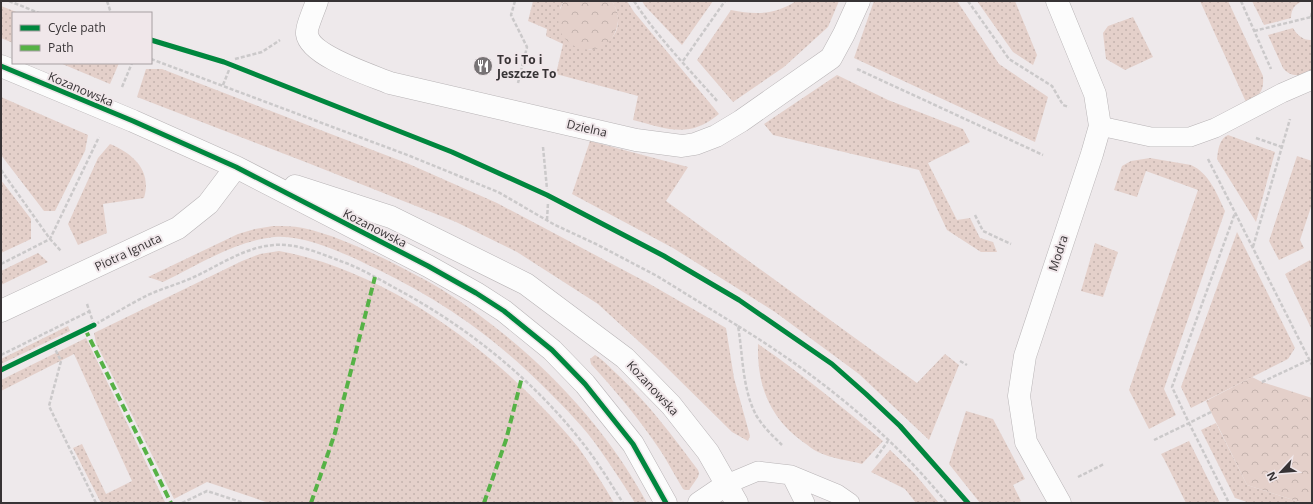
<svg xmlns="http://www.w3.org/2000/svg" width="1313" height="504" viewBox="0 0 1313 504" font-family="'Open Sans',sans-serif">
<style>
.grass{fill:url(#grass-dots)}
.park{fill:url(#park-crowns)}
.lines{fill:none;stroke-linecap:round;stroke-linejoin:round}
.lane-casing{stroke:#b8b4b6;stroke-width:20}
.street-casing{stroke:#b8b4b6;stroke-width:23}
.path{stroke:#cbc9ca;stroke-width:2.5;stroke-dasharray:4 2;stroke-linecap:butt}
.lane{stroke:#fcfcfc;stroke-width:19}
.street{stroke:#fcfcfc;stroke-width:22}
.quiet{stroke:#56b246;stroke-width:4;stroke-dasharray:8 4;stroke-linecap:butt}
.cycleway-casing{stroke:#f0e7ea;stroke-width:8}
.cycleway{stroke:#00873e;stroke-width:5}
.labels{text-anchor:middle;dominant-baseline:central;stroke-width:4;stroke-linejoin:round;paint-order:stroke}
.poi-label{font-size:12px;font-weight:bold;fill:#373335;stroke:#f0e7ea;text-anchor:start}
.street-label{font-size:12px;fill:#373335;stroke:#f0e7ea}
</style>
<defs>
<pattern id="grass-dots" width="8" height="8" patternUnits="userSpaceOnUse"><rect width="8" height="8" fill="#e4d0ca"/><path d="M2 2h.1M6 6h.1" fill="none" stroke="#c4b3ae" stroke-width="1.8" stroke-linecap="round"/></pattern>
<pattern id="park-crowns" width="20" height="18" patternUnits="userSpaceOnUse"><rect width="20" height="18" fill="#e4d0ca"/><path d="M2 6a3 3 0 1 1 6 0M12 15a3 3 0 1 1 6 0" fill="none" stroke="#c4b3ae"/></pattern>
</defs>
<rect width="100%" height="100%" fill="#eee9eb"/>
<!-- grass -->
<path class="grass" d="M533,1h31l-4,7 29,42c26,-5 37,-26 23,-49h15l7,11 85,102c-30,25 -51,15 -86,6l5,-24 -82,-22 7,-30 -17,-8 1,-7 -19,-8z
M642,1h71l-31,44 -37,-39z
M796,1h43l-11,26 -44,40 -51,35 -36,-42 34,-50c24,5 44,5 65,-9z
M874,1h83l42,63 49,33 -13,45 -181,-84z
M977,1h38l22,54 -4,10 -20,-13z
M1200,1h28l35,75c1,16 -3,19 -17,26z
M1252,1h51c-8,3 -12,8 -12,17l-27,7z
M1,6l18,7h-6v30l-12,-5z
M1133,17l20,40 -28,13 -19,-11 -3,-26 5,-7z
M1293,28c4,7 11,13 19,12v31c-11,5 -21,7 -29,-3l-15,-33z
M60,63h59l-9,21z
M146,69h16l247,95 88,39 151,80 78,45 8,50 16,58 -2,5 -16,-9 -73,-72 -61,-56 -81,-52 -61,-30 -148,-59 -171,-66z
M837,75l51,25 75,29 7,13 -42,21 29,57 13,-2 10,20 13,4 4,10h-16l-34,-22 -28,-60 -146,-35 -9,-11z
M1,97l87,38 -3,16 -30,60h-11l-43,-56z
M1228,135l47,17 -19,70 -39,-63c1,-9 2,-20 11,-24z
M590,141l98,26 -22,34 251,182 28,-29 14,11 -30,75 -70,-66 -84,-62 -102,-64 -101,-54z
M110,144c24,10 42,27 34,54l-41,6 4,29 -29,12 -10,-21 30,-66z
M1297,156l15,5v43l-12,36 4,8 -25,12 -10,-19z
M1150,158l41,7c18,8 26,29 34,46l-61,178 12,26 -27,14 -20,-39 69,-200 -52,-19 -9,26 -23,-7 8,-24 9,-5z
M1,180l30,39v20l-30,14z
M273,226c10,0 20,0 30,2 28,6 56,19 82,31 19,10 38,19 56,30 84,53 159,127 206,214h-12c-11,-18 -23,-36 -35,-53 -15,-22 -35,-42 -54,-61 -55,-55 -109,-92 -180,-125 -24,-12 -65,-30 -92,-27 -39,4 -76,28 -111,45l-15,-5 90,-43 17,-5z
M1237,232l58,116 -7,11 -97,49 -10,-21z
M1095,243l23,9 -15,45 -22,-6z
M279,251c96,17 193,84 260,153 14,14 27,28 39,43 13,18 25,37 36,56h-345l-62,-21 -33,17 -78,-156 -2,-10 148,-72 18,-7z
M38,253l10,9 -47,23v-14z
M1310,260l2,4v66l-27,-56z
M68,326l2,5 -69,33v-5z
M86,338l79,164 -2,1h-62l-28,-55 9,-4 24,50 26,-13 -58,-127 -73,37v-11z
M758,344c44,30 84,63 125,97l-21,23c-14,-4 -30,-5 -44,-12 -5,-2 -10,-7 -15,-10 -34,-25 -46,-57 -45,-98z
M595,355c9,5 16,14 23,20 31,29 55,62 80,95l1,3 -1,4 -9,13h-4l-2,-1c-8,-13 -15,-27 -23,-39 -21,-31 -44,-59 -69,-86l-1,-5z
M966,411l27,8 32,60 -12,6 8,16 -3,2h-38l-31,-39z
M1216,423l31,62 56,18h-53l-15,-5 -34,-68z
M1189,441l31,62h-34l-22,-44 -3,-5z
M890,450l24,23 25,30h-23l-11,-14 -34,-17z"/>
<!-- park -->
<path class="park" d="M564,1h48c6,10 8,18 4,29 -13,39 -77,15 -52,-29z
M1252,377l10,5 50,16v105h-9l-56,-18 -36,-73 -5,-11z"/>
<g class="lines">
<defs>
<path id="lane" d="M1100,126l51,11h39l25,-9 67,-35 30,-13
M791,475l14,28
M727,484l31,-13 33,4 46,19 13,9"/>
<path id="street" d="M317,1c-2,7 -11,26 -10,33 3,22 64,41 83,49l246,57 46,6 13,-2 21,-8 25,-15 90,-63 13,-24 15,-33
M1057,1l38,93 5,32 -8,28 -67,202 -6,40 7,46 34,61
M1,66l132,55 103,46 192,99 48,27 28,18 48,39 33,34 48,60 33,59
M295,186l96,31 135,67 99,74 46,47 37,47 29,51
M1,311l177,-83 30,-24 28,-37
M699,503l28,-19"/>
</defs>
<!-- lane casing -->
<use href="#lane" class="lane-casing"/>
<!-- street casing -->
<use href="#street" class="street-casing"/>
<!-- path -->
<path class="path" d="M9,1l30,12
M107,1l4,12
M515,1l-4,14 16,32 -9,36
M634,1c23,36 56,69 84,101
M968,1l41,58 43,27 11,19 6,2
M1241,1l30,68
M1311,17l1,-5
M1254,31l57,-14 1,1
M151,59l259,97 88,36 57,33 41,19 61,32 81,50c5,29 4,62 18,89 7,12 17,21 26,30
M235,59l27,-7 18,-12
M683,61l42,-60
M857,69l186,86
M223,85l6,-15
M122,87l10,-24
M1256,138l26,9
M543,147l4,42
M1208,159l104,206
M1,170l49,69 11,12
M975,215l8,16 28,13
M547,220l1,-17
M1253,247l37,-128
M1,264l49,-25 49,-102
M87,304l7,21c18,-10 36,-21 54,-30 15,-7 31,-11 46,-18 26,-12 51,-30 80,-32 25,-2 49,10 72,18 17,7 33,16 49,25 73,39 140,93 190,158 14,18 26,38 38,57
M738,326c78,48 151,106 209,177
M53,345l8,16 -12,45 47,97
M1,355l89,-44
M960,361l7,4
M1262,382l47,-22
M1211,412l-22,11 40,80
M1154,440l35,-17 -17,-36 63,-174
M876,458l12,-17
M1078,477l26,-13
M182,503l25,-12 37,12"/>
<!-- lane -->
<use href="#lane" class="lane"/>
<!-- street -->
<use href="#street" class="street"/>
<!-- quiet -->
<path class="quiet" d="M85,329l86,174
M311,503l24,-70 40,-156
M484,503l22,-63 16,-63"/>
<defs>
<path id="cycleway" d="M151,40l73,22 228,90 95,43 117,61 75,44 93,64 34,30 34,32 68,77
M1,66l132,55 103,46 192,99 48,27 28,18 48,39 33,34 48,60 33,59
M1,370l93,-45"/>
</defs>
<!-- cycleway casing -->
<use href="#cycleway" class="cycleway-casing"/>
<!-- cycleway -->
<use href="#cycleway" class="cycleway"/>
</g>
<!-- icons -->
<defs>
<symbol id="restaurant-disc" viewBox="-11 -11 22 22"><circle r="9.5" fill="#777375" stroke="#f0e7ea"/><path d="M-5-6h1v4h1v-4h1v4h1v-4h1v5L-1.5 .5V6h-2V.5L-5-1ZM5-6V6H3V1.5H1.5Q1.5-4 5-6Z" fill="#fff"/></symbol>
</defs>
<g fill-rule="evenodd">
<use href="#restaurant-disc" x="472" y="55" width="22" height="22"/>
</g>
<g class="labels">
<!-- poi labels -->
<g class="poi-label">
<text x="497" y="59">To i To i<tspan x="497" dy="14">Jeszcze To</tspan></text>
</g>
<!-- street labels -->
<g class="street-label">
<text transform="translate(81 89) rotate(23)">Kozanowska</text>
<text transform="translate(587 128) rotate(13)">Dzielna</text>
<text transform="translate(375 228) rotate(27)">Kozanowska</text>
<text transform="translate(128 252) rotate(-25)">Piotra Ignuta</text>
<text transform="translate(1058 253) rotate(-72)">Modra</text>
<text transform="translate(653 388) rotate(47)">Kozanowska</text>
</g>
</g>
<!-- border -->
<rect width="1313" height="504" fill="none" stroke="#373335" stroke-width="4"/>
<!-- legend -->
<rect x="12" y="12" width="140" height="52" fill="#f0e7ea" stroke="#a69fa2"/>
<rect x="20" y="25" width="20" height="6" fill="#00873e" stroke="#a69fa2"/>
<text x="48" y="32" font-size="12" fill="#373335">Cycle path</text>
<rect x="20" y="45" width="20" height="6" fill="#56b246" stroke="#a69fa2"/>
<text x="48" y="52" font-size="12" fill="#373335">Path</text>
<!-- north arrow -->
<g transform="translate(1281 472) rotate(244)" stroke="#f0e7ea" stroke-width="3" paint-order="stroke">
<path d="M0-3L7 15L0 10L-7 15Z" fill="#373335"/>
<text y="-6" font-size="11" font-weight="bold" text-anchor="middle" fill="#373335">N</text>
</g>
</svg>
